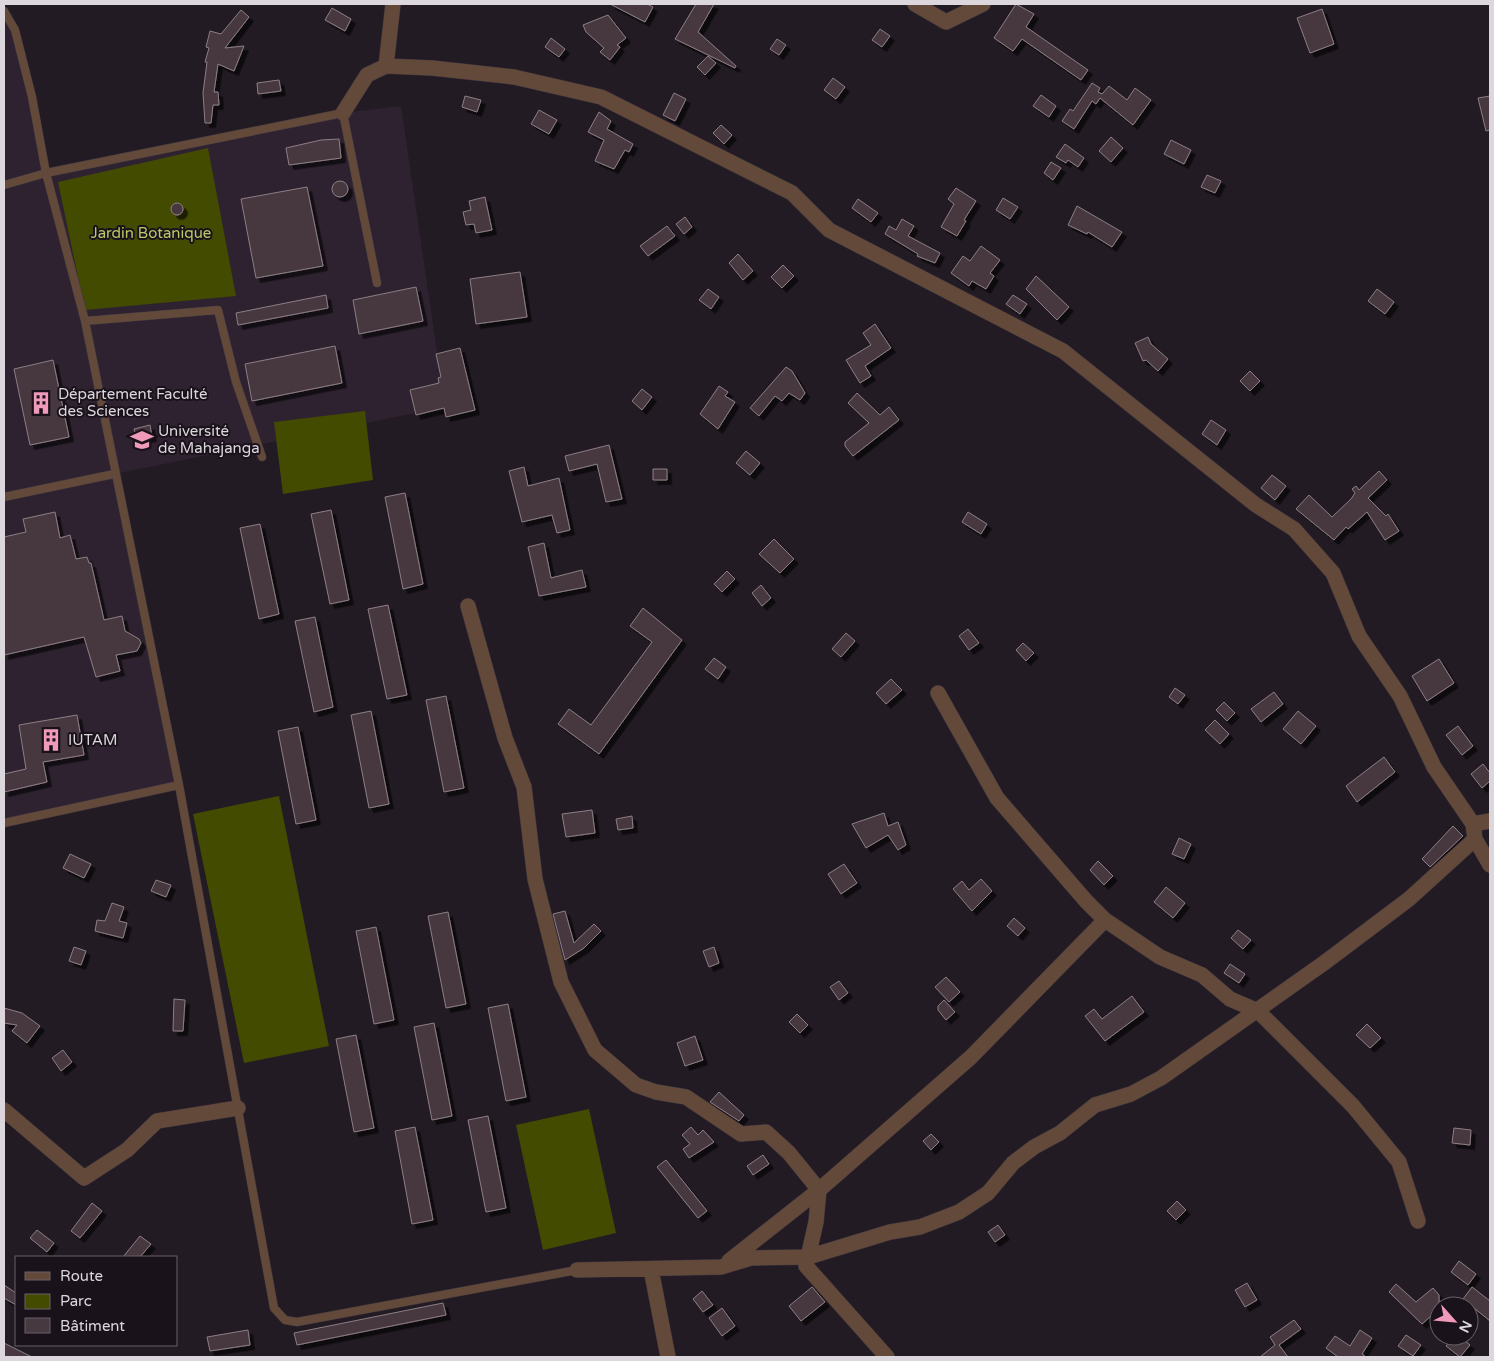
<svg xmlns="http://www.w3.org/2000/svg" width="1494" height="1361" viewBox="0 0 1494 1361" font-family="'Varela Round',sans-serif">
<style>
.built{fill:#2e2230}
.green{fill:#434b01}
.building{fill:#46393f;stroke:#8d7e85;filter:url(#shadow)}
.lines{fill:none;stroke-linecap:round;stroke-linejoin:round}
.lane-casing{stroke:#3d353e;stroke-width:9}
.street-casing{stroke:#3d353e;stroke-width:16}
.lane{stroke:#63493a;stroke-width:8}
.street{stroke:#63493a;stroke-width:15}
.labels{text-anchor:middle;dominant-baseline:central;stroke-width:4;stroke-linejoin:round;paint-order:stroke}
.park-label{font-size:15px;fill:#b9c967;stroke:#1a121b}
.poi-label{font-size:15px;fill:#dcd6dd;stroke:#1a121b;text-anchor:start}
</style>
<defs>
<filter id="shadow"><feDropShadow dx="4.5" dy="4.5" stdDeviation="0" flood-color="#0009"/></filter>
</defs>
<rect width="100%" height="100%" fill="#231b24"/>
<!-- built -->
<path class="built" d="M4,11l11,19 32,142 296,-59 58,-7 44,301 -331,67 65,311 -175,38z"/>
<!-- green -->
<path class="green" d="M208,148l28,148 -151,14 -27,-128z
M365,411l8,69 -90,14 -9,-72z
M279,796l50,250 -85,17 -51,-249z
M589,1109l27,124 -73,17 -27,-125z"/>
<!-- building -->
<path class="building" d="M610,4h37l6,3 -8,15z
M696,4h18l-16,28 38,34 -1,2 -60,-29z
M1016,4l18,10 -8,13 62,43 -7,10 -59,-41 -9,12 -19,-13z
M332,8l19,11 -6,12 -20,-11z
M1322,9l12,35 -24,9 -13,-35z
M241,10l8,7 -24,31 19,-2 -10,25 -16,-7 -4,28h4l1,13h-6l-2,18h-6l-2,-30 4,-31h-2l4,-14 -3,-1 4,-16 11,3z
M608,15l18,23 -9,7 3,2 -10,13 -10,-8 4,-4 -18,-16 -3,-7z
M880,29l10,7 -8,11 -10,-7z
M551,38l14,11 -6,8 -14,-10z
M777,39l9,6 -7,10 -9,-6z
M708,56l8,7 -11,12 -8,-8z
M833,78l12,9 -9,12 -12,-9z
M279,80l2,11 -23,3 -1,-11z
M1092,83l8,5 -2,4 4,2 7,-8 18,14 8,-12 16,12 -18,25 -33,-27 -4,6 -4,-3 -18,28 -12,-8 8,-12 3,2z
M674,93l12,6 -11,22 -12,-6z
M1041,95l15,11 -7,11 -16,-11z
M465,96l16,4 -4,12 -15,-5z
M1490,96v34l-4,1 -8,-33z
M539,110l18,10 -8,14 -18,-10z
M599,112l12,9 -4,8 26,15 -4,8 -4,-2 -11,19 -19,-8 9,-21 -16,-8z
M721,125l11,10 -8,9 -11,-11z
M1111,137l12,11 -12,14 -12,-11z
M339,139l2,19 -52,7 -3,-17 35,-8z
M1171,140l20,10 -7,14 -20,-10z
M1065,144l19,14 -6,9 -10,-7 -2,3 -10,-6z
M1051,162l10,6 -8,12 -9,-7z
M1207,175l14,6 -6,12 -14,-6z
M332 189a8 8 0 1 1 16 0a8 8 0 1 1-16 0Z
M307,187l16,79 -67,12 -15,-79z
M956,188l20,13 -12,19 2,1 -9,15 -16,-9 13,-23 -6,-5z
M485,197l7,33 -16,3 -2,-9 -8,1 -3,-13 8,-2 -2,-9z
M1003,198l15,9 -8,12 -14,-9z
M858,199l20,14 -7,9 -19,-14z
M171 209a6 6 0 1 1 12 0a6 6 0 1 1-12 0Z
M1077,206l45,26 -10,15 -24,-15 -1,2 -19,-9z
M685,217l7,10 -8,7 -8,-10z
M902,219l12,7 -6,10 32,17 -5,10 -18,-7 1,-2 -33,-20 4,-8 7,4z
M667,226l8,10 -27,20 -8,-10z
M981,246l19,14 -10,13 4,3 -8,13 -14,-8 -3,5 -18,-13 12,-17 7,5z
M738,254l15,17 -10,9 -14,-17z
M783,265l11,11 -12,12 -11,-11z
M520,272l7,45 -51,7 -6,-45z
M1036,276l33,31 -12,13 -31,-31z
M416,287l7,34 -64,13 -6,-34z
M708,289l11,8 -8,12 -12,-9z
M1377,289l17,13 -9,12 -17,-13z
M326,295l2,13 -90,17 -2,-12z
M1013,295l14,9 -7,10 -14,-10z
M875,324l16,24 -26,18 6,10 -11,7 -14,-23 25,-15 -8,-12z
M1148,337l3,7 17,15 -10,12 -12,-11 -3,1 -8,-18z
M335,346l7,37 -90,18 -7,-37z
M460,348l15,62 -29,7 -2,-9 -28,7 -6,-25 29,-7 -1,-5 3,-1 -5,-23z
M53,360l16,77 -39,8 -16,-76z
M786,367l6,4 13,22 -5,7 -11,-7 -7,8 -7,-5 -16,20 -9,-8z
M1250,371l10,10 -10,10 -10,-10z
M719,386l9,6 -3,4 10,6 -17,27 -18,-15z
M642,389l10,8 -10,13 -10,-9z
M857,393l23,22 9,-8 10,13 -46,36 -8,-10v-4l24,-19 -21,-20z
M1211,420l15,10 -9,15 -15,-11z
M150,425l2,12 -15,3 -3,-11z
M609,445l13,54 -16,3 -9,-38 -28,7 -4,-15z
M746,451l14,12 -10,12 -14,-12z
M524,467l4,19 31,-8 11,52 -13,3 -5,-18 -30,7 -13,-51z
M653,469h14v11h-14z
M1379,471l8,9 -19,18 18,18 2,-2 11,17 -14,9 -18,-28 -19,17 -2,-2 -12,13 -38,-31 13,-14 23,22 19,-18 4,-6 -3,-4 4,-3 3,4z
M1272,475l14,11 -11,14 -14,-12z
M405,493l18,91 -20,5 -18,-92z
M331,510l18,90 -19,4 -19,-90z
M55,512l5,26 10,-3 6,24 11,-2 2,6h2l13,57 18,-4 3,15 14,8 2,4 -4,8 -21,4 4,16 -24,6 -12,-40 -80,18v-118l22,-5 -3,-13z
M968,512l19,12 -6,10 -19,-12z
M260,524l19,90 -20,5 -19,-91z
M774,539l20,20 -14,14 -21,-19z
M544,543l7,35 31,-8 4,17 -47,9 -11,-49z
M727,571l8,8 -13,13 -8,-8z
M761,585l10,13 -9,8 -10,-13z
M388,605l19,90 -20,4 -19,-90z
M643,608l39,32 -83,114 -41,-30 11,-15 22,16 61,-83 -22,-16z
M315,617l18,90 -19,5 -19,-91z
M968,629l11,14 -10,7 -10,-14z
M846,633l9,8 -14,16 -9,-8z
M1023,643l11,10 -8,8 -10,-11z
M714,658l12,9 -8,12 -13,-10z
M1439,659l15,24 -27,18 -15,-25z
M891,679l11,11 -16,14 -10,-11z
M1175,688l10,7 -7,9 -9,-7z
M1274,692l9,12 -22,18 -10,-13z
M446,696l18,92 -20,4 -18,-92z
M1224,702l11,11 -8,8 -11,-11z
M371,711l18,93 -20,4 -18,-93z
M1298,711l18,15 -15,18 -18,-15z
M77,715l7,40 -41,7 4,20 -43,10v-18l22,-5 -7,-44z
M1215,720l14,14 -9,10 -15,-14z
M1458,726l15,20 -11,9 -16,-20z
M298,727l18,93 -20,4 -18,-93z
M1384,757l11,15 -38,30 -11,-16z
M1483,764l7,9v8l-8,7 -11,-14z
M592,810l3,23 -29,4 -4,-23z
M884,813l4,13 10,-4 8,23 -8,5 -10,-15 -22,13 -14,-24z
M632,816l1,12 -15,2 -2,-11z
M1453,826l10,10 -33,31 -8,-8z
M1179,838l12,6 -7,15 -12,-5z
M70,854l21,10 -7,14 -21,-10z
M1098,861l15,15 -9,9 -14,-15z
M844,864l13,19 -16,11 -13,-20z
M981,879l11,12 -20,20 -19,-22 9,-8 7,9z
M156,880l15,5 -5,12 -15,-6z
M1166,887l19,16 -12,15 -19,-16z
M112,903l12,4 -5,14 8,2 -4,15 -28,-7 2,-11 8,1z
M565,911l9,32 20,-19 7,7 -17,17 -19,12 -12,-46z
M448,912l18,92 -20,4 -18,-92z
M1014,918l11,10 -7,8 -11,-10z
M376,927l18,93 -20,4 -18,-93z
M1238,930l13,10 -8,9 -12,-11z
M74,947l12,4 -5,14 -12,-4z
M714,947l5,16 -10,4 -6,-16z
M1230,964l15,10 -6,9 -15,-10z
M946,977l14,15 -11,10 -14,-15z
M839,981l9,12 -9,7 -9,-13z
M1132,996l12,16 -39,29 -20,-25 9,-7 8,10z
M174,999l11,1 -2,31h-10z
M944,1000l11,12 -9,8 -8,-10v-4z
M508,1004l18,93 -20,4 -18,-93z
M4,1008l18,5 18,13 -13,17 -15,-12 5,-6 -13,-2z
M797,1014l11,11 -8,8 -11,-11z
M434,1023l18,93 -20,4 -18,-93z
M1367,1024l14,14 -11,10 -14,-13z
M356,1035l18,93 -20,4 -18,-93z
M695,1036l8,24 -18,6 -8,-23z
M63,1050l9,12 -11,9 -9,-13z
M719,1092l25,23 -5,6 -29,-19z
M488,1116l18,92 -20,4 -18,-92z
M415,1127l18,93 -21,4 -17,-93z
M691,1127l7,8 5,-5 11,12 -25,16 -6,-9 7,-5 -8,-9z
M1454,1128l17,2 -1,15 -18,-2z
M931,1134l8,8 -8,8 -8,-9z
M763,1155l6,9 -16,11 -6,-9z
M666,1160l41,51 -9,7 -41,-51z
M1177,1201l9,9 -10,10 -9,-9z
M92,1203l10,8 -22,27 -9,-7z
M998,1225l7,10 -10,7 -7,-10z
M37,1230l17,13 -7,9 -17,-14z
M140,1236l11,8 -11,13h-17z
M1459,1261l17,13 -8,11 -17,-13z
M1247,1283l10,17 -12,7 -10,-17z
M1396,1284l20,18 17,-14 6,7v14l-17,15 -33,-32z
M4,1285l12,8v12l-12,-7z
M812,1287l13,15 -24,19 -12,-15z
M1472,1287l18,14v20l-27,-22z
M702,1291l11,14 -10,7 -10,-13z
M443,1303l3,12 -149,30 -3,-12z
M722,1308l13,18 -13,10 -13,-18z
M1294,1320l7,9 -22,16 9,12h-28l15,-12 -5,-8z
M248,1330l2,15 -40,6 -3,-14z
M1360,1330l12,8 -10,16 4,3h-28l-12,-9 9,-12 15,10z
M1406,1335l15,10 -8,11 -15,-10z
M1454,1336h5l11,9 -10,12 -14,-11z
M4,1343l28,14h-28z"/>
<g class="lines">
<defs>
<path id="lane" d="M4,11l11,19 17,67 14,76 39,148 94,464 95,523 11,12 12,2 280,-52
M4,185l42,-12 297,-60 34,170
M85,321l133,-11 18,72 26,75
M4,497l110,-23
M4,823l175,-38"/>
<path id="street" d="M915,4l31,18 37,-18
M386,66l46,2 82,9 87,20 191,96 37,37 234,121 193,154 38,24 39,44 26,63 41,60 34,71 39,57
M343,113l24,-38 19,-9 7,-62
M468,606l37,132 19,49 11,92 26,103 34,68 41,35 20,7 30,5 55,37 25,-2 23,21 30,37 -3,32 -10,44 81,91
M938,693l59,105 89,103 19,19 55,37 42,18 28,24 28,12 95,95 46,56 19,59
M1475,839l15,26
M4,1110l80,68 43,-28 30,-29 81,-13
M729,1261l90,-71 152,-133 134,-137
M651,1269l17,88
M577,1270l144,-3 30,-9 57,-1 82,-25 30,-5 39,-15 29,-19 25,-30 21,-16 26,-14 35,-28 36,-11 30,-16 163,-115 85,-64 66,-60 -2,-15 17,-3"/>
</defs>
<!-- lane casing -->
<use href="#lane" class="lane-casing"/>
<!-- street casing -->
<use href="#street" class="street-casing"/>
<!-- lane -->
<use href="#lane" class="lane"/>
<!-- street -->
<use href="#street" class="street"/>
</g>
<!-- icons -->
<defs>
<symbol id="building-bare" viewBox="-9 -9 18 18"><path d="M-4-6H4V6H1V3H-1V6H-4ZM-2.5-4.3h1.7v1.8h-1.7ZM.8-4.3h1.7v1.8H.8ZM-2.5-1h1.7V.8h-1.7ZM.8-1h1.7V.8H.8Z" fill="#ef9ab8" stroke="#1a121b" stroke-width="2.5" paint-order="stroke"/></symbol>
<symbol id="university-bare" viewBox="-9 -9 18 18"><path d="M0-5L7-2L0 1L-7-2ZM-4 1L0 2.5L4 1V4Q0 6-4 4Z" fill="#ef9ab8" stroke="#1a121b" stroke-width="2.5" paint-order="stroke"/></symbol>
</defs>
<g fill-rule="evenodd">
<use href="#building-bare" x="25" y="387" width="32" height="32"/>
<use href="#university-bare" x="126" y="424" width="32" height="32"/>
<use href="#building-bare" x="35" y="724" width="32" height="32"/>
</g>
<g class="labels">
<!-- park labels -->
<g class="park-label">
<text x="151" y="233">Jardin Botanique</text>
</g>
<!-- poi labels -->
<g class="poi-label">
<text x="58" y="394">Département Faculté<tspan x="58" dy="17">des Sciences</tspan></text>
<text x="158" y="431">Université<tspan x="158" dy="17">de Mahajanga</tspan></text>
<text x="68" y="740">IUTAM</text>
</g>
</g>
<!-- border -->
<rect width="1494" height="1361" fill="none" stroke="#dcd6dd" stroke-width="10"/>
<!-- legend -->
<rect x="15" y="1256" width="162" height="90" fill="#1a121b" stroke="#686069"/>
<rect x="25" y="1272" width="25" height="8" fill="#63493a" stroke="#686069"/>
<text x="60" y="1281" font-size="15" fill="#dcd6dd">Route</text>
<rect x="25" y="1294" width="25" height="15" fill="#434b01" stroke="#686069"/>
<text x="60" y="1306" font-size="15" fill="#dcd6dd">Parc</text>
<rect x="25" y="1318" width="25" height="15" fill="#46393f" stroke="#686069"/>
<text x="60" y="1331" font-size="15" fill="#dcd6dd">Bâtiment</text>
<!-- north arrow -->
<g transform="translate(1454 1321) rotate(117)"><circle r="24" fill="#1a121b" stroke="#686069"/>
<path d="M0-4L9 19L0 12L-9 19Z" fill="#ef9ab8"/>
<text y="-8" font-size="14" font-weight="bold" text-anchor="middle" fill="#dcd6dd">N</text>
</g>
</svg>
